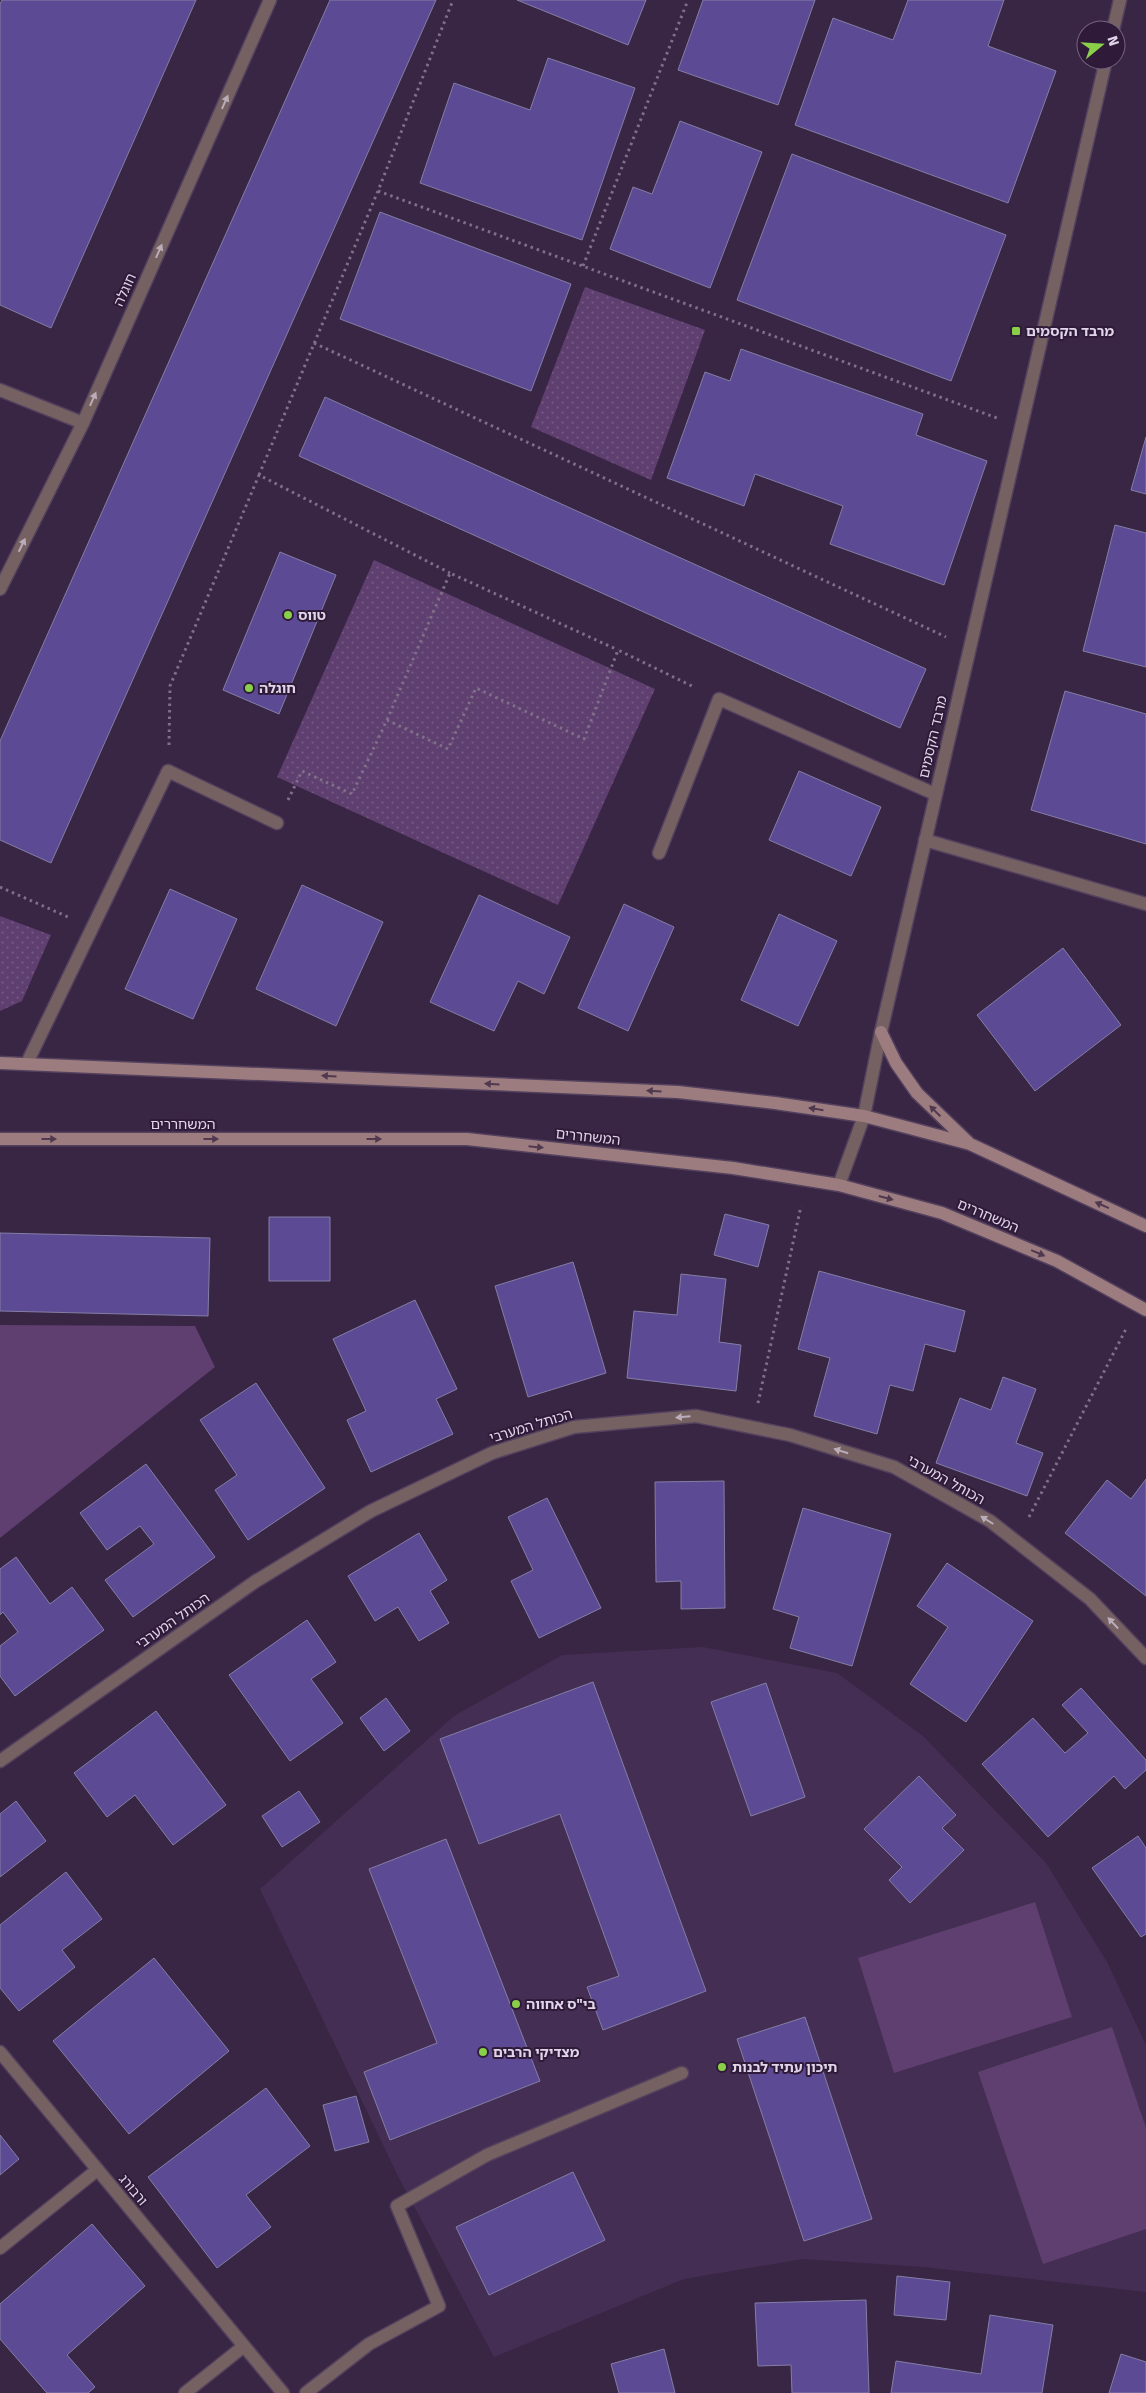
<svg xmlns="http://www.w3.org/2000/svg" width="1146" height="2393" viewBox="0 0 1146 2393" font-family="'Fira Sans','Noto Sans Hebrew',sans-serif">
<style>
.built{fill:#452e53}
.grass{fill:#5e3f6f}
.park{fill:url(#park-dots)}
.building{fill:#5c4b94;stroke:#847ea5}
.lines{fill:none;stroke-linecap:round;stroke-linejoin:round}
.service-casing{stroke:#54415e;stroke-width:15}
.minor-casing{stroke:#54415e;stroke-width:15}
.secondary-casing{stroke:#54415e;stroke-width:15}
.path{stroke:#7f6f89;stroke-width:3;stroke-dasharray:2.5 4;stroke-linecap:butt}
.service{stroke:#756162;stroke-width:12}
.minor{stroke:#756162;stroke-width:12}
.secondary{stroke:#9c7c7f;stroke-width:12}
.oneway{fill:#bbacba}
.oneway2{fill:#50384e}
.poi-dot{fill:#89cf48;stroke:#2f1b39;stroke-width:2}
.labels{text-anchor:middle;dominant-baseline:central;stroke-width:4;stroke-linejoin:round;paint-order:stroke}
.street-label{font-size:14px;fill:#e1d5e9;stroke:#2f1b39}
.poi-label{font-size:14px;font-weight:bold;fill:#e1d5e9;stroke:#2f1b39;text-anchor:start}
</style>
<defs>
<pattern id="park-dots" width="8" height="8" patternUnits="userSpaceOnUse" patternTransform="scale(1.25)"><rect width="8" height="8" fill="#5e3f6f"/><path d="M2 2h.1M6 6h.1" fill="none" stroke="#755a84" stroke-width="1.8" stroke-linecap="round"/></pattern>
</defs>
<rect width="100%" height="100%" fill="#392544"/>
<!-- built -->
<path class="built" d="M703,1647l134,26 86,63 123,127 61,99 39,83v247l-222,-25 -121,-8 -119,20 -190,78 -96,-181 -138,-287 194,-173 108,-61z"/>
<!-- grass -->
<path class="grass" d="M0,1325l195,1 20,41 -215,171z
M1035,1902l37,115 -178,56 -36,-115z
M1112,2027l34,101v101l-103,35 -65,-192z"/>
<!-- park -->
<path class="park" d="M585,287l120,43 -54,150 -120,-53z
M374,560l281,129 -97,216 -281,-128z
M0,916l51,19 -29,66 -22,10z"/>
<!-- building -->
<path class="building" d="M2,0h194l-145,328 -51,-23v-301z
M330,0h106l-385,863 -51,-23v-99z
M517,0h129l-18,45z
M703,0h112l-37,105 -100,-35z
M908,0h96l-16,46 68,25 -48,132 -213,-78 38,-107 60,22z
M548,58l87,30 -53,152 -162,-57 34,-100 76,27z
M680,121l82,31 -52,136 -100,-39 23,-62 19,7z
M792,154l214,81 -55,146 -214,-81z
M380,212l191,72 -40,107 -191,-72z
M741,349l182,65 -7,21 71,26 -43,124 -114,-41 13,-38 -88,-32 -11,32 -77,-28 38,-106 25,9z
M325,397l601,272 -26,59 -601,-272z
M1146,437v57l-15,-4z
M1115,525l31,8v134l-63,-16z
M280,552l56,23 -57,139 -56,-24z
M1065,691l81,23v130l-115,-34z
M799,771l82,36 -30,69 -82,-36z
M302,885l81,37 -47,104 -80,-37z
M170,889l67,30 -44,100 -68,-30z
M479,895l91,42 -26,57 -26,-13 -24,50 -64,-29z
M624,904l50,23 -46,104 -50,-23z
M779,914l58,27 -39,85 -57,-26z
M1063,948l58,77 -86,66 -58,-76z
M725,1214l44,11 -11,42 -44,-12z
M269,1217h61v64h-61z
M0,1233l210,5 -2,78 -208,-5z
M573,1262l33,111 -78,24 -33,-111z
M819,1271l146,40 -10,41 -30,-8 -12,47 -23,-6 -13,49 -63,-18 16,-58 -32,-9z
M681,1274l45,5 -7,63 22,3 -5,46 -109,-13 7,-67 43,4z
M415,1300l42,89 -21,10 17,35 -82,38 -24,-52 19,-9 -33,-72z
M1003,1377l33,12 -20,54 27,10 -16,43 -91,-33 24,-65 31,12z
M256,1383l69,105 -77,52 -33,-50 22,-15 -37,-55z
M146,1464l69,93 -82,60 -28,-37 49,-36 -14,-18 -33,24 -27,-37z
M1146,1479v117l-81,-63 42,-53 24,19z
M724,1481l1,127 -44,1v-28l-25,1 -1,-100z
M547,1498l54,110 -62,30 -28,-57 22,-11 -25,-53z
M803,1508l88,26 -39,132 -62,-18 9,-31 -26,-8z
M419,1533l28,47 -17,11 19,32 -30,18 -21,-34 -23,14 -27,-45z
M16,1557l34,47 22,-17 32,43 -89,66 -15,-20v-30l18,-14 -15,-20 -3,3v-46z
M947,1563l86,58 -67,101 -56,-38 38,-57 -31,-21z
M307,1620l29,42 -25,17 32,44 -53,38 -61,-86z
M593,1682l113,309 -103,39 -16,-43 32,-11 -59,-162 -81,30 -39,-105z
M766,1683l39,114 -54,19 -40,-114z
M1081,1688l65,72v10l-21,19 -11,-13 -66,61 -66,-73 51,-46 32,35 23,-20 -26,-28z
M386,1698l24,33 -26,20 -24,-33z
M156,1711l70,94 -53,40 -38,-50 -28,22 -33,-44z
M919,1776l37,39 -14,13 22,22 -54,53 -21,-23 13,-13 -38,-38z
M299,1791l21,31 -38,25 -20,-31z
M16,1801l30,40 -46,36v-63z
M1138,1836l8,12v86l-5,3 -49,-69z
M446,1839l94,242 -150,59 -26,-68 73,-29 -68,-174z
M66,1872l36,47 -40,31 13,17 -56,44 -19,-23v-63z
M154,1958l75,93 -100,83 -76,-93z
M805,2017l67,202 -68,22 -67,-202z
M266,2088l44,58 -64,49 25,32 -54,41 -69,-91z
M356,2096l13,46 -34,9 -12,-46z
M0,2135l19,24 -19,16z
M573,2172l32,68 -116,55 -33,-68z
M92,2224l53,62 -78,69 28,32 -7,6h-41l-47,-54v-35z
M897,2276l53,6 -4,38 -52,-5z
M866,2300l3,93h-77l-1,-28 -33,1 -3,-63z
M990,2315l63,10 -11,68h-151l5,-32 85,13z
M664,2349l11,44h-56l-8,-29z
M1121,2354l25,8v31h-37z"/>
<g class="lines">
<defs>
<path id="service" d="M0,390l83,33
M925,840l221,64
M659,853l60,-154 216,95
M27,1063l141,-292 109,52
M0,2248l97,-78
M306,2393l63,-49 70,-38 -42,-100 90,-51 195,-82"/>
<path id="minor" d="M1113,30l7,-30
M0,589l83,-166 187,-423
M839,1185l25,-69 17,-84 225,-972
M0,1761l256,-180 115,-70 121,-58 82,-26 122,-11 94,19 104,32 96,54 100,78 56,59
M0,2052l283,341
M185,2393l59,-47"/>
<path id="secondary" d="M881,1032l15,31 21,30 52,50
M0,1063l678,29 97,11 89,13 106,28 176,82
M0,1139h467l266,29 106,17 103,28 115,48 89,49"/>
</defs>
<!-- service casing -->
<use href="#service" class="service-casing"/>
<!-- minor casing -->
<use href="#minor" class="minor-casing"/>
<!-- secondary casing -->
<use href="#secondary" class="secondary-casing"/>
<!-- path -->
<path class="path" d="M378,191l619,227
M583,266l105,-266
M314,343l632,294
M259,475l119,-284 75,-191
M387,720l63,-147 168,77
M169,745l1,-59 89,-211 191,98
M288,800l14,-29 50,23 35,-74 61,29 28,-61 108,51 34,-89 76,37
M0,887l68,30
M758,1403l43,-197
M1029,1517l97,-188"/>
<!-- service -->
<use href="#service" class="service"/>
<!-- minor -->
<use href="#minor" class="minor"/>
<!-- secondary -->
<use href="#secondary" class="secondary"/>
</g>
<!-- one-way arrows -->
<defs><path id="oneway-solid" d="M-6-.8H1V-3.2L6.5 0L1 3.2V.8H-6Z" transform="scale(1.25)"/></defs>
<g class="oneway">
<use href="#oneway-solid" transform="translate(225 102) rotate(-66)"/>
<use href="#oneway-solid" transform="translate(159 251) rotate(-66)"/>
<use href="#oneway-solid" transform="translate(93 399) rotate(-66)"/>
<use href="#oneway-solid" transform="translate(22 545) rotate(-64)"/>
<use href="#oneway-solid" transform="translate(683 1417) rotate(175)"/>
<use href="#oneway-solid" transform="translate(841 1451) rotate(-163)"/>
<use href="#oneway-solid" transform="translate(987 1520) rotate(-148)"/>
<use href="#oneway-solid" transform="translate(1113 1623) rotate(-133)"/>
</g>
<g class="oneway2">
<use href="#oneway-solid" transform="translate(329 1076) rotate(-177)"/>
<use href="#oneway-solid" transform="translate(492 1084) rotate(-177)"/>
<use href="#oneway-solid" transform="translate(654 1091) rotate(-177)"/>
<use href="#oneway-solid" transform="translate(816 1109) rotate(-171)"/>
<use href="#oneway-solid" transform="translate(935 1111) rotate(-136)"/>
<use href="#oneway-solid" transform="translate(49 1139)"/>
<use href="#oneway-solid" transform="translate(211 1139)"/>
<use href="#oneway-solid" transform="translate(374 1139)"/>
<use href="#oneway-solid" transform="translate(536 1147) rotate(6)"/>
<use href="#oneway-solid" transform="translate(886 1198) rotate(15)"/>
<use href="#oneway-solid" transform="translate(1102 1205) rotate(-156)"/>
<use href="#oneway-solid" transform="translate(1038 1253) rotate(23)"/>
</g>
<!-- markers -->
<g class="poi-dot">
<rect x="1011" y="326" width="10" height="10" rx="2.5"/>
<circle cx="288" cy="615" r="5"/>
<circle cx="249" cy="688" r="5"/>
<circle cx="516" cy="2004" r="5"/>
<circle cx="483" cy="2052" r="5"/>
<circle cx="722" cy="2067" r="5"/>
</g>
<g class="labels">
<!-- street labels -->
<g class="street-label">
<text transform="translate(125 290) rotate(-66)">חוגלה</text>
<text transform="translate(933 737) rotate(-77)">מרבד הקסמים</text>
<text x="183" y="1124">המשחררים</text>
<text transform="translate(588 1137) rotate(6)">המשחררים</text>
<text transform="translate(988 1216) rotate(23)">המשחררים</text>
<text transform="translate(531 1426) rotate(-17)">הכותל המערבי</text>
<text transform="translate(946 1480) rotate(29)">הכותל המערבי</text>
<text transform="translate(173 1621) rotate(-35)">הכותל המערבי</text>
<text transform="translate(133 2190) rotate(50)">ורבורג</text>
</g>
<!-- poi labels -->
<g class="poi-label">
<text x="1026" y="331">מרבד הקסמים</text>
<text x="298" y="615">טווס</text>
<text x="259" y="688">חוגלה</text>
<text x="526" y="2004">בי"ס אחווה</text>
<text x="493" y="2052">מצדיקי הרבים</text>
<text x="732" y="2067">תיכון עתיד לבנות</text>
</g>
</g>
<!-- north arrow -->
<g transform="translate(1101 45) rotate(72)"><circle r="24" fill="#2f1b39" stroke="#76657f"/>
<path d="M0-4L9 19L0 12L-9 19Z" fill="#89cf48"/>
<text y="-8" font-size="14" font-weight="bold" text-anchor="middle" fill="#e1d5e9">N</text>
</g>
</svg>
